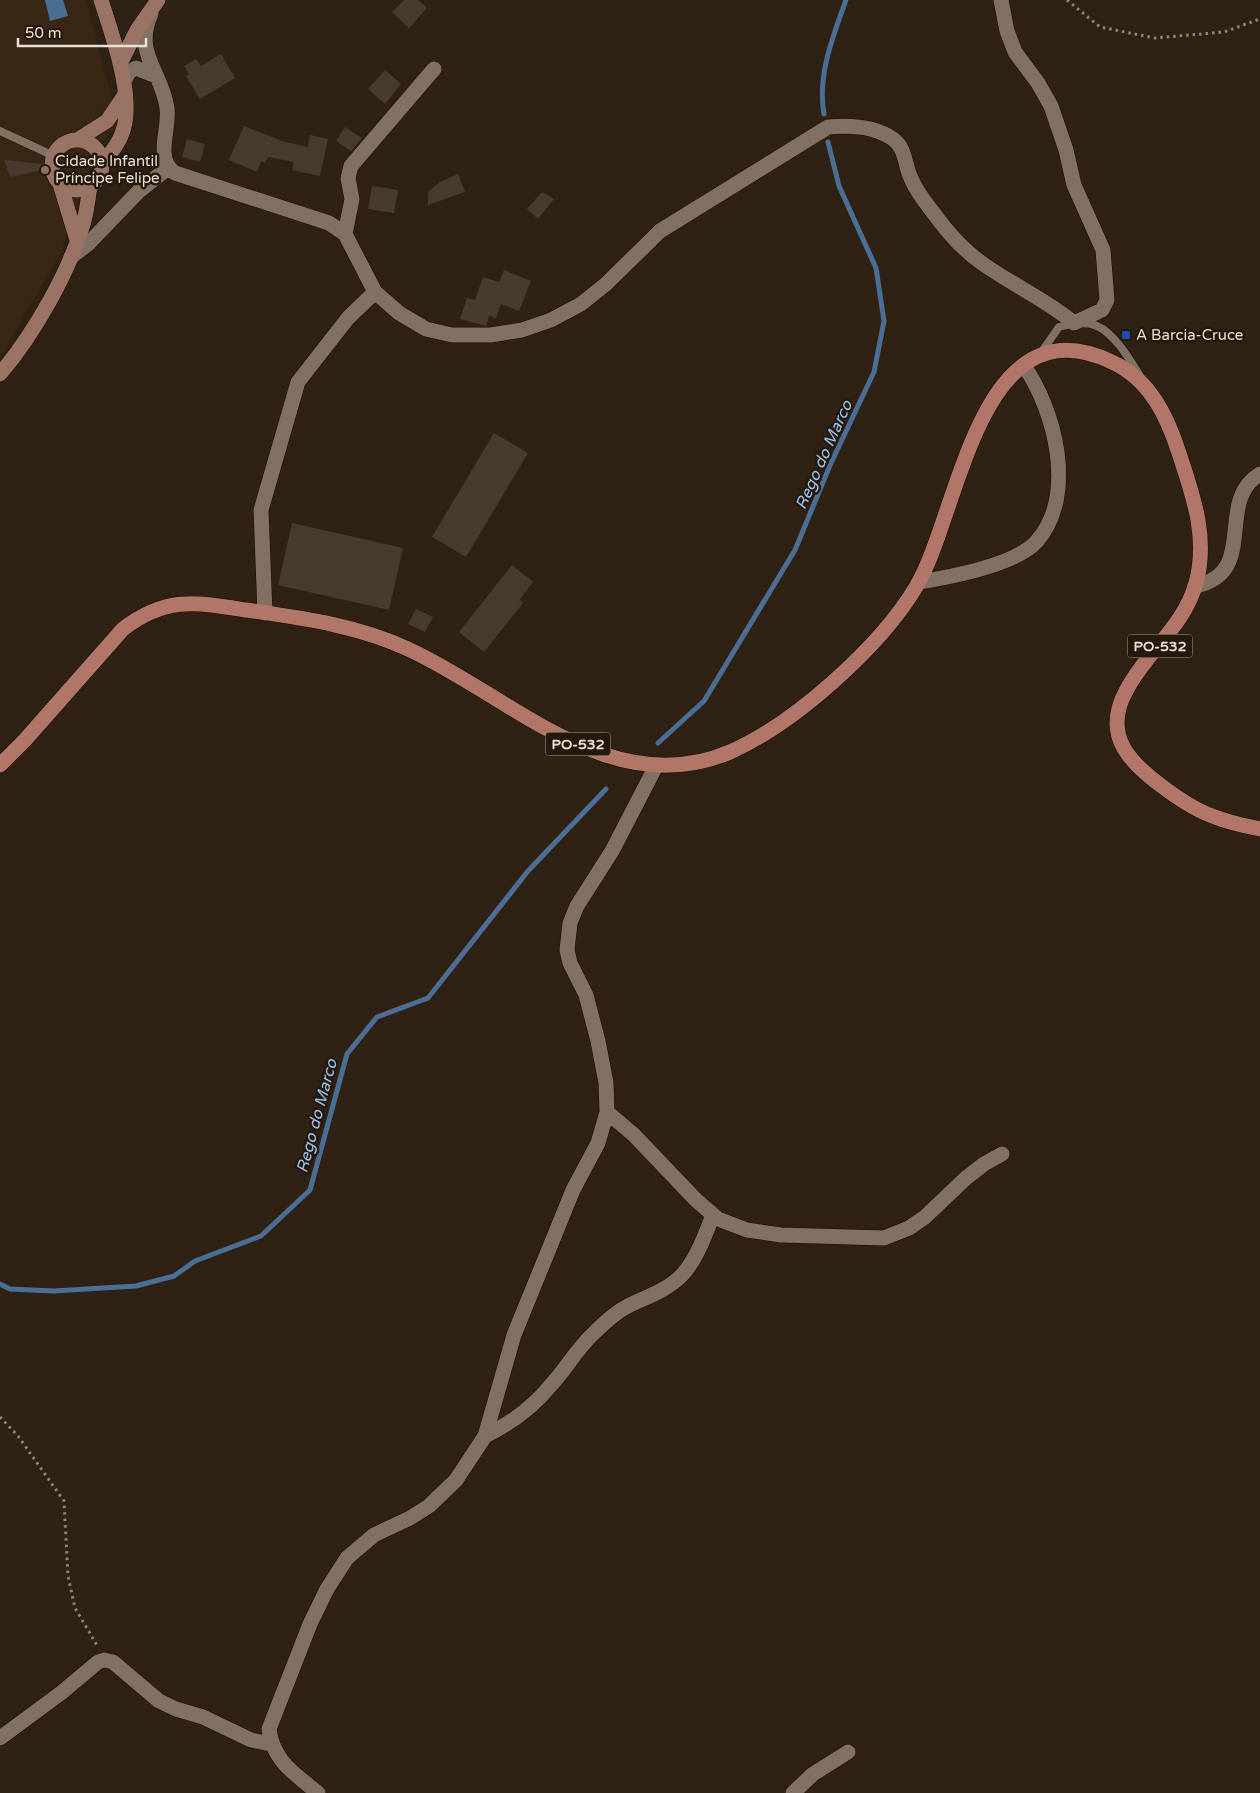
<svg xmlns="http://www.w3.org/2000/svg" width="1260" height="1793" viewBox="0 0 1260 1793" font-family="'Varela Round',sans-serif">
<style>
.built{fill:#392715}
.water{fill:#4b6e95}
.lines{fill:none;stroke-linecap:round;stroke-linejoin:round}
.stream{stroke:#4b6e95;stroke-width:5}
.building{fill:#483b2d}
.lane-casing{stroke:#170b02;stroke-width:9}
.street-casing{stroke:#170b02;stroke-width:16}
.secondary-casing{stroke:#170b02;stroke-width:16}
.primary-casing{stroke:#170b02;stroke-width:16}
.path{stroke:#8f847a;stroke-width:3;stroke-dasharray:2.5 4;stroke-linecap:butt}
.lane{stroke:#807162;stroke-width:8}
.street{stroke:#807162;stroke-width:15}
.secondary{stroke:#997465;stroke-width:15}
.primary{stroke:#b17668;stroke-width:15}
.education-dot{fill:#8d6e63;stroke:#25190c;stroke-width:2}
.transit-dot{fill:#1a4fb4;stroke:#25190c;stroke-width:2}
.labels{text-anchor:middle;dominant-baseline:central;stroke-width:5;stroke-linejoin:round;paint-order:stroke}
.shield{fill:#25190c;stroke:#aea49a;stroke-width:1}
.shield-label{font-size:14px;font-weight:bold;fill:#e8dfd7}
.poi-label{font-size:15px;fill:#e8dfd7;stroke:#25190c;text-anchor:start}
.water-label{font-size:16px;font-style:italic;fill:#99c4f4;stroke:#25190c}
</style>
<rect width="100%" height="100%" fill="#2f2215"/>
<!-- built -->
<path class="built" d="M0,0h86l32,122 -22,28 -35,102 -57,99 -4,3z"/>
<!-- water -->
<path class="water" d="M45,0h18l5,16 -18,5z"/>
<g class="lines">
<!-- stream -->
<path class="stream" d="M824,114c-7,-38 9,-78 22,-114
M658,743l46,-42 91,-151 36,-87 43,-91 10,-51 -8,-53 -37,-82 -11,-44
M0,1284l10,5 44,2 82,-5 38,-10 21,-15 66,-25 49,-46 37,-136 30,-37 51,-19 100,-127 78,-82"/>
</g>
<!-- building -->
<path class="building" d="M404,0h14l9,8 -18,20 -17,-16z
M221,54l14,24 -35,21 -14,-23 3,-2 -5,-8 12,-7 5,7z
M385,70l16,14 -16,20 -17,-15z
M244,126l38,15 26,6 2,-12 18,4 -8,37 -28,-6 2,-8 -26,-5 -3,6 -4,-2 -4,11 -28,-12z
M345,127l17,11 -11,13 -15,-10z
M187,139l18,5 -5,18 -18,-5z
M4,160l48,5v3l-42,9z
M458,174l7,18 -37,13v-13l12,-10z
M372,186l26,4 -4,23 -26,-4z
M542,192l12,7 -16,20 -11,-10z
M504,270l27,11 -12,30 -18,-7 -5,14 -7,-2 -3,10 -26,-7 7,-21 8,2 8,-23 16,5z
M494,433l34,20 -62,104 -34,-20z
M292,523l111,25 -14,62 -111,-25z
M512,565l21,17 -13,17 3,4 -39,49 -25,-20z
M416,609l17,8 -8,15 -17,-8z"/>
<g class="lines">
<defs>
<path id="lane" d="M0,131l54,25
M1038,357l21,-30c11,-3 27,-6 38,-1 18,8 33,34 43,50"/>
<path id="street" d="M151,14c-18,40 11,57 16,94 3,22 -13,51 8,65l154,50 16,11 30,58 24,21 27,16 26,6h39l31,-5 29,-10 30,-16 25,-20 54,-53 168,-104c21,-2 47,-1 65,12 12,8 12,25 17,37 5,13 14,25 22,35 13,18 29,37 47,50 31,23 65,37 95,62l28,-13 5,-10 -4,-50 -29,-65 -8,-35 -15,-44 -13,-23 -23,-31 -8,-21 -6,-31
M124,81l5,-9 7,-4 20,8
M345,234l7,-35 -4,-21 3,-12 83,-97
M71,257l17,-13 51,-53 29,-23
M919,582c31,-5 97,-17 118,-41 40,-46 18,-131 -13,-175
M1195,586c65,-13 19,-85 65,-112
M265,613l-4,-103 37,-128 50,-64 27,-26
M607,1112l27,23 62,65 22,19 29,11 34,5 103,3 25,-10 16,-11 41,-39 18,-14 18,-10
M485,1436c25,-12 48,-29 66,-51 16,-17 26,-37 44,-53 9,-9 21,-20 33,-26 18,-9 38,-15 53,-30 15,-15 24,-41 32,-61
M0,1738l61,-45 37,-31 6,-2 9,2 46,39 17,8 27,8 48,23 20,4
M318,1793c-24,-20 -45,-32 -49,-64l41,-105 17,-35 20,-31 27,-23 36,-17 19,-12 27,-26 29,-44 29,-101 59,-145 25,-47 9,-31 -1,-29 -8,-42 -12,-46 -16,-32 -3,-13 3,-27 7,-17 35,-55 44,-85
M793,1793l20,-19 35,-22"/>
<path id="secondary" d="M101,0c11,35 36,101 20,136 -4,10 -13,20 -19,29
M120,64l17,-34 21,-30
M77,140l30,-19 17,-25
M52 165a25 25 0 1 1 50 0a25 25 0 1 1-50 0Z
M60,184l17,56
M0,374c34,-40 70,-103 84,-153 3,-11 4,-23 6,-34"/>
<path id="primary" d="M0,765l25,-25 98,-111c43,-33 73,-27 123,-19 55,8 111,15 162,39 101,46 203,154 322,103 64,-28 150,-105 186,-165 44,-73 62,-289 196,-225 39,18 56,56 68,94 14,42 28,83 16,127 -12,44 -50,69 -70,108 -25,46 6,74 41,99 15,11 30,21 48,27 15,6 30,9 45,12"/>
</defs>
<!-- lane casing -->
<use href="#lane" class="lane-casing"/>
<!-- street casing -->
<use href="#street" class="street-casing"/>
<!-- secondary casing -->
<use href="#secondary" class="secondary-casing"/>
<!-- primary casing -->
<use href="#primary" class="primary-casing"/>
<!-- path -->
<path class="path" d="M1067,0l33,27 55,11 69,-6 36,-13
M0,1417l18,19 46,65 4,75 7,32 23,39"/>
<!-- lane -->
<use href="#lane" class="lane"/>
<!-- street -->
<use href="#street" class="street"/>
<!-- secondary -->
<use href="#secondary" class="secondary"/>
<!-- primary -->
<use href="#primary" class="primary"/>
</g>
<!-- markers -->
<circle class="education-dot" cx="45" cy="170" r="5"/>
<rect class="transit-dot" x="1121" y="330" width="10" height="10" rx="2.5"/>
<g class="labels">
<!-- shield labels -->
<g class="shield">
<rect x="1127.5" y="634.5" width="65" height="23" rx="4"/>
<rect x="545.5" y="732.5" width="65" height="23" rx="4"/>
</g>
<g class="shield-label">
<text x="1160" y="646">PO-532</text>
<text x="578" y="744">PO-532</text>
</g>
<!-- poi labels -->
<g class="poi-label">
<text x="55" y="161">Cidade Infantil<tspan x="55" dy="17">Príncipe Felipe</tspan></text>
<text x="1136" y="335">A Barcia-Cruce</text>
</g>
<!-- water labels -->
<g class="water-label">
<text transform="translate(824 455) rotate(-66)">Rego do Marco</text>
<text transform="translate(317 1116) rotate(-75)">Rego do Marco</text>
</g>
</g>
<!-- scale -->
<path d="M18 38v8h128v-8" fill="none" stroke="#e8dfd7" stroke-width="2.5"/>
<text x="25" y="38" font-size="15" fill="#e8dfd7" stroke="#25190c" stroke-width="4" paint-order="stroke">50 m</text>
</svg>
